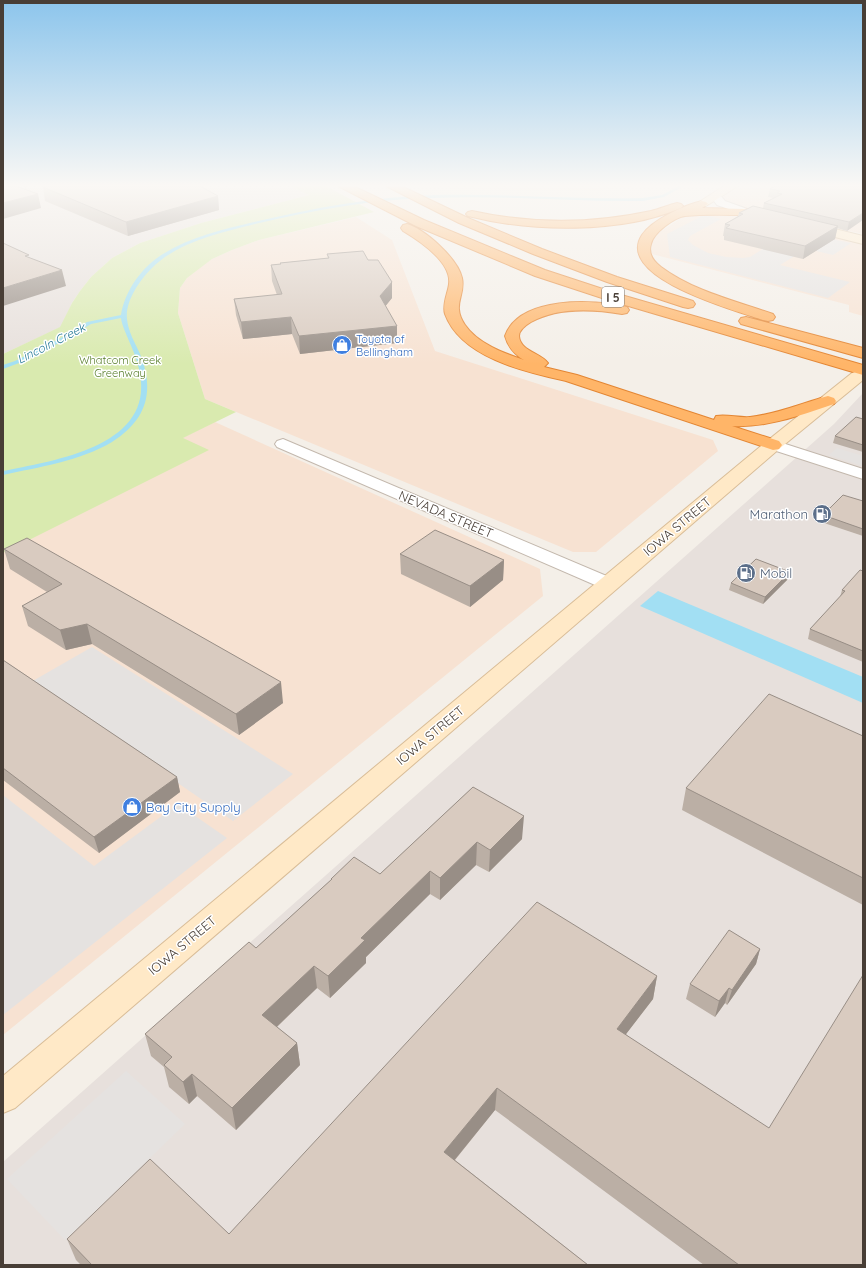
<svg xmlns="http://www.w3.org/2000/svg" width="866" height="1268" viewBox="0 0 866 1268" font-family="Quicksand,sans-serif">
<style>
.commercial{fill:#f7e2d2}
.industrial{fill:#e7e0dc}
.green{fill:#d9eaaf}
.parking{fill:#e5e2e0}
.water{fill:#a2dff3}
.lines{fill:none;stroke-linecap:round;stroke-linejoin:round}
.stream{fill:#a2dff3;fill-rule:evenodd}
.street-casing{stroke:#c3b8ad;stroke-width:2}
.secondary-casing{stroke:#d9bd98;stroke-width:2}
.highway-casing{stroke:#e38634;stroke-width:2}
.street{fill:#fff;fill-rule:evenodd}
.secondary{fill:#ffe9c7;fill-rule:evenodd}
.highway{fill:#ffb568;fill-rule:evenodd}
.wall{fill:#bbafa5}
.shaded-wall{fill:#988e86}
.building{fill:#d9cbc0;stroke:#988e86}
.labels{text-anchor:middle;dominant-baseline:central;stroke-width:3;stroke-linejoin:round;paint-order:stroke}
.far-shop-label{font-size:11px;fill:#366cbe;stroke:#fff;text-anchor:start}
.far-park-label{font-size:11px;fill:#557c27;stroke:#fff}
.shield{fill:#fff;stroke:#7f7872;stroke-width:1}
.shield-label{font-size:12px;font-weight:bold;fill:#483e36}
.far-water-label{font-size:12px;font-style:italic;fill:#267997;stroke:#fff}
.street-label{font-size:13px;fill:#483e36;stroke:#fff}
.service-label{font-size:13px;fill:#4e5e75;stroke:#fff;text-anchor:end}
.shop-label{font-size:13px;fill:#366cbe;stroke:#fff;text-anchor:start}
</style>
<rect width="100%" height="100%" fill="#f4efe8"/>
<!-- commercial -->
<path class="commercial" d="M436,186h204l-43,4 -145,-1z
M742,186h121v48l-139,-31 -3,-6z
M735,213l128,31v72l-14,-4v-7l-197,-51v-13l6,-8 25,-16 10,-3z
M356,217l36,23 43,111 278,89 5,11 -122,101h-23l-368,-153 -27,-86 2,-25 7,-10 11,-11 14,-8 20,-9 27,-10z
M215,422l325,147 3,27 -540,439v-534l179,-63z"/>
<!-- industrial -->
<path class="industrial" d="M3,186h287l19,9 -108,28 -61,20 -28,15 -21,19 -11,14 -8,12 -11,24 -58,27z
M863,393v872h-859l-1,-103 831,-738z"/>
<!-- green -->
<path class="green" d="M290,186h36l48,26 -115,28 -27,10 -20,9 -25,19 -7,10 -2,25 27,86 31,13 -53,26 26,12 -206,103v-199l57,-27 12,-24 8,-12 11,-14 21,-19 28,-15 61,-20 108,-28z"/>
<!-- parking -->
<path class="parking" d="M704,215l17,4 -31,17 -2,4 5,5 15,8 18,4 17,1 7,-1 34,-21 35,5 -39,24 70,17 -22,16 -158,-41 -3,-23z
M826,238l25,5 -18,12 -25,-6z
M837,448l26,8v10l-34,-11z
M92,647l201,127 -60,47 -202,-139z
M3,795l91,71 84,-62 49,34 -224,177z
M126,1071l59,53 -120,116 -58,-61z"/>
<!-- water -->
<path class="water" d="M658,591l205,86v26l-223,-97z"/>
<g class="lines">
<!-- stream -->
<path class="stream" d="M679,186h5l-20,11 -21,4c-70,1 -140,-6 -210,-3 -60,1 -119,12 -178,26 -35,9 -78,18 -104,45 -12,12 -26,33 -24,50 1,12 8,24 13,35 15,37 7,66 -28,88 -32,19 -73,25 -109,33v-4c48,-10 143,-23 138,-89 -1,-14 -6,-28 -12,-41 -3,-8 -7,-15 -8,-23l-30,6 -28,17 -44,22 -16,6v-4l12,-4 44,-22 28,-17 34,-7c4,-25 21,-48 42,-61 27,-17 61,-25 91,-32 59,-14 119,-25 180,-27 69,-2 139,5 209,3l19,-3z"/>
<defs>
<path id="street" d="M12,186h12l1,2 -2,6 -20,7v-7l11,-4z
M716,194l4,1 5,6 25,9 1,2 -5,3 -29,-10 -6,-8z
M283,439l333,141 2,4 -2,4 -7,2 -7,-2 -325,-141 -2,-3 2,-3z
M773,440l90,29v10l-96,-31 -2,-3 2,-3z"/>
<path id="secondary" d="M724,186h14l-32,20h-8l-2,-2z
M807,222l56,14v8l-60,-15 -2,-3 2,-3z
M858,371l5,2v7l-84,69 -764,659 -12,5v-37l764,-635 85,-68z"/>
<path id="highway" d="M338,186h15l71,34 121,50 73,24 245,71v10l-255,-75 -73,-24 -119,-50z
M386,186h15l67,32 74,31 75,28 76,24 2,3 -2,3 -5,1 -5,-1 -76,-25 -74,-28 -74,-31z
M702,201l4,1 2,2 -6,4 44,1 4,1 2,2 -2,2 -4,1c-20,0 -41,-1 -61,1 -10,1 -32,17 -34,28 -3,10 2,17 10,23 32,24 75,34 112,47l2,3 -2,3 -5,1 -5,-1c-26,-9 -149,-42 -121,-85 10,-15 42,-30 60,-34z
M677,203l4,1 2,2 -2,2c-61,26 -150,24 -213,8l-2,-2 2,-2 4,-1c59,13 119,13 179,0 9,-2 17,-6 26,-8z
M407,224c18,5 51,35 55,54 4,18 -11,26 3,47 13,19 39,28 59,35 -10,-6 -16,-13 -19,-24 14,-40 89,-37 122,-29l2,3 -2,3 -5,1c-30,-5 -64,-7 -91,8 -5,3 -12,8 -12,14 1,15 22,17 29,27l-4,4 33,8 137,45 2,-4c11,-2 23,2 34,1 27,-3 52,-14 78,-21l6,2 2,3 -2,3c-33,11 -67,24 -102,22l47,15 3,4 -3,4 -6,1 -207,-69c-40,-9 -105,-23 -121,-67 -3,-10 3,-21 4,-30 3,-22 -31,-44 -46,-53l-2,-3 2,-3z
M746,317l117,31v10l-122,-34 -2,-3 2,-3z"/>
</defs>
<!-- street casing -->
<use href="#street" class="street-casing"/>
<!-- secondary casing -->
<use href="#secondary" class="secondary-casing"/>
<!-- highway casing -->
<use href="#highway" class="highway-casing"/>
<!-- street -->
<use href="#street" class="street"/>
<!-- secondary -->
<use href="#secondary" class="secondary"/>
<!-- highway -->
<use href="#highway" class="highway"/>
</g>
<!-- wall -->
<path class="wall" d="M44,186h161l-4,1 17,9 1,14 -91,26 -83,-35 -2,-14z
M863,186l-16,45 -10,-3 -2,11 -32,20 -79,-19v-4h-1l2,-12 13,-8 1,-3 24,-5 1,-5 10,-5 -6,-1 2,-8z
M327,254l41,6 24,38 -7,8 12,37 -97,11 -8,-20 -49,5 -7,-24 -2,-16 43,-4 -5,-14 -1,-16 9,-1v-1l48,-5z
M863,419v33l-30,-9 2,-7z
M863,501v35l-42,-14 2,-7z
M4,549l279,154 -44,32 -147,-91 -26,6 -38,-24 -6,-20 25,-14 -37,-23z
M400,554l104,6 -1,20 -33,27 -69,-33z
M863,571v91l-55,-23 2,-10 30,-32 2,-7z
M790,572l-2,7 -25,25 -34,-14 2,-7z
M3,660l174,117 3,15 -81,61 -96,-73z
M863,736v169l-181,-95 4,-22z
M473,787l49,52 -33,33 -13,-7 -36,35 -10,-6 -64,63v6l-36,35 -13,-10 -40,39 20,16 3,22 -64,65 -39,-34 -8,8 -20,-17 -5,-20 -13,-11 -6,-22 111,-86 75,-68v-1l49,-5z
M760,949l-4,15 -29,41 -2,-2 -10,14 -29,-18 4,-15z
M657,976l-4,23 -27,35 237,231h-159l-209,-155 -40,50 133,105h-507l-5,-5 -9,-21 162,-5z"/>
<!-- shaded-wall -->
<path class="shaded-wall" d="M38,194l3,14 -38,11v-16z
M218,196l1,14 -91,26 -2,-14z
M863,213v7l-16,11 2,-9z
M838,226l-3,13 -32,20 2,-13z
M62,270l4,16 -63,20v-18z
M392,282v16l-12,15v-17z
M291,317l1,17 -49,5 -2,-17z
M397,326v17l-97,11 -1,-18z
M504,560l-1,20 -33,27v-21z
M790,572l-2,7 -25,25 2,-7z
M87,624l5,20 -26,6 -6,-20z
M281,682l2,21 -44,32 -3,-21z
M177,777l3,15 -81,61 -5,-16z
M524,816l-2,23 -33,33 1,-22z
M477,842l-1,23 -36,35v-22z
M430,871v23l-64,63v6l-36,35 -2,-22 33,-38z
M760,949l-4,15 -29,41 5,-15z
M314,966l3,22 -51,49 -4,-22z
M657,976l-4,23 -40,52 4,-22z
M729,988l-4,15 -10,14 4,-16z
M297,1043l3,22 -64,65 -4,-22z
M192,1074l5,22 -8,8 -6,-22z
M497,1088l-2,22 -51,63v-21z"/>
<!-- building -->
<path class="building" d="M5,186h11l22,8 -35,9v-16z
M44,186h156l18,10 -92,26 -83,-35z
M775,186h88v27l-14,9 -85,-19 18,-9 -5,-1 3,-2 -10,-2z
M753,206l85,20 -33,20 -79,-18 4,-3 -5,-1 18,-10 -4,-1z
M3,243l26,12 -4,1 37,14 -59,18z
M363,251l5,9h10l14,22 -12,14 17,30 -98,10 -8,-19 -50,5 -7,-23 48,-5 -11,-29 10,-1 -1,-1 49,-5 -2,-4z
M856,417l7,2v26l-28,-9z
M843,495l20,6v28l-40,-14z
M435,530l69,30 -34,26 -70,-32z
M27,538l254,144 -45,32 -149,-90 -27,6 -38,-24 40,-22 -58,-35z
M756,559l34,13 -25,25 -34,-14z
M860,570l3,1v80l-53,-22 35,-38 -3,-1z
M3,660l174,117 -83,60 -91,-69z
M769,694l94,42v142l-177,-90z
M473,787l51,29 -34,34 -13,-8 -37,36 -10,-7 -69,67 4,2 -37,36 -14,-10 -52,49 35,28 -65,65 -40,-34 -9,8 -19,-17 8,-8 -27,-23 104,-92 7,6 76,-69h-1l23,-22 26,17z
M537,902l120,74 -40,53 152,99 94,-153v290h-124l-242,-177 -53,64 144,113h-496l-25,-26 83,-80 79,75z
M729,930l31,19 -28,41 -3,-2 -10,13 -29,-17z"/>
<!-- sky -->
<linearGradient id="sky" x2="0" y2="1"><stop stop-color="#8cc5ec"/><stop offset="0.51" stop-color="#faf8f5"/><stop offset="1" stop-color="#faf8f5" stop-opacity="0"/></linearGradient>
<rect width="866" height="364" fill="url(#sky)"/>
<!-- icons -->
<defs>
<symbol id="shop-disc" viewBox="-11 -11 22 22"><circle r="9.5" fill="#3f7fe0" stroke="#fff"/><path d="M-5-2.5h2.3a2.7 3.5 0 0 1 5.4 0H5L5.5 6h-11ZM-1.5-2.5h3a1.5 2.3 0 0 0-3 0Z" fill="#fff"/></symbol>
<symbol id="fuel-disc" viewBox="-11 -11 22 22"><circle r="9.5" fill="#5c6f8a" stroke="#fff"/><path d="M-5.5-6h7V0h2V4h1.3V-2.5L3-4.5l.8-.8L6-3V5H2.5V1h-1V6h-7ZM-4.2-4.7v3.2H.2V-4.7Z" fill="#fff"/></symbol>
</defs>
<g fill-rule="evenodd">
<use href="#shop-disc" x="331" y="334" width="22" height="22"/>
<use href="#fuel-disc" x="811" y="503" width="22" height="22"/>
<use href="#fuel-disc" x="735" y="562" width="22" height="22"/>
<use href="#shop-disc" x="121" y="796" width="22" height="22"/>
</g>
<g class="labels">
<!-- far-shop labels -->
<g class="far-shop-label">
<text x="356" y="339">Toyota of<tspan x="356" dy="13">Bellingham</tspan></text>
</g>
<!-- far-park labels -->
<g class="far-park-label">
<text x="120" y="360">Whatcom Creek<tspan x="120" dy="13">Greenway</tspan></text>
</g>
<!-- shield labels -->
<rect class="shield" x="602" y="287" width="22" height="20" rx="3"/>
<g class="shield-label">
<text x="613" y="297">I 5</text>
</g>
<!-- far-water labels -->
<g class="far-water-label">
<text transform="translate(51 343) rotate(-27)">Lincoln Creek</text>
</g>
<!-- street labels -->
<g class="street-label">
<text transform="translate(446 514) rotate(23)">NEVADA STREET</text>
<text transform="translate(677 526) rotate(-40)">IOWA STREET</text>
<text transform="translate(430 735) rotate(-40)">IOWA STREET</text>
<text transform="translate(182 945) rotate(-40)">IOWA STREET</text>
</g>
<!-- service labels -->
<g class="service-label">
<text x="808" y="514">Marathon</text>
<text x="760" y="573" text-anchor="start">Mobil</text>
</g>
<!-- shop labels -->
<g class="shop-label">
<text x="146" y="807">Bay City Supply</text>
</g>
</g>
<!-- border -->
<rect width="866" height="1268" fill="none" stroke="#483e36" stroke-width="8"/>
</svg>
